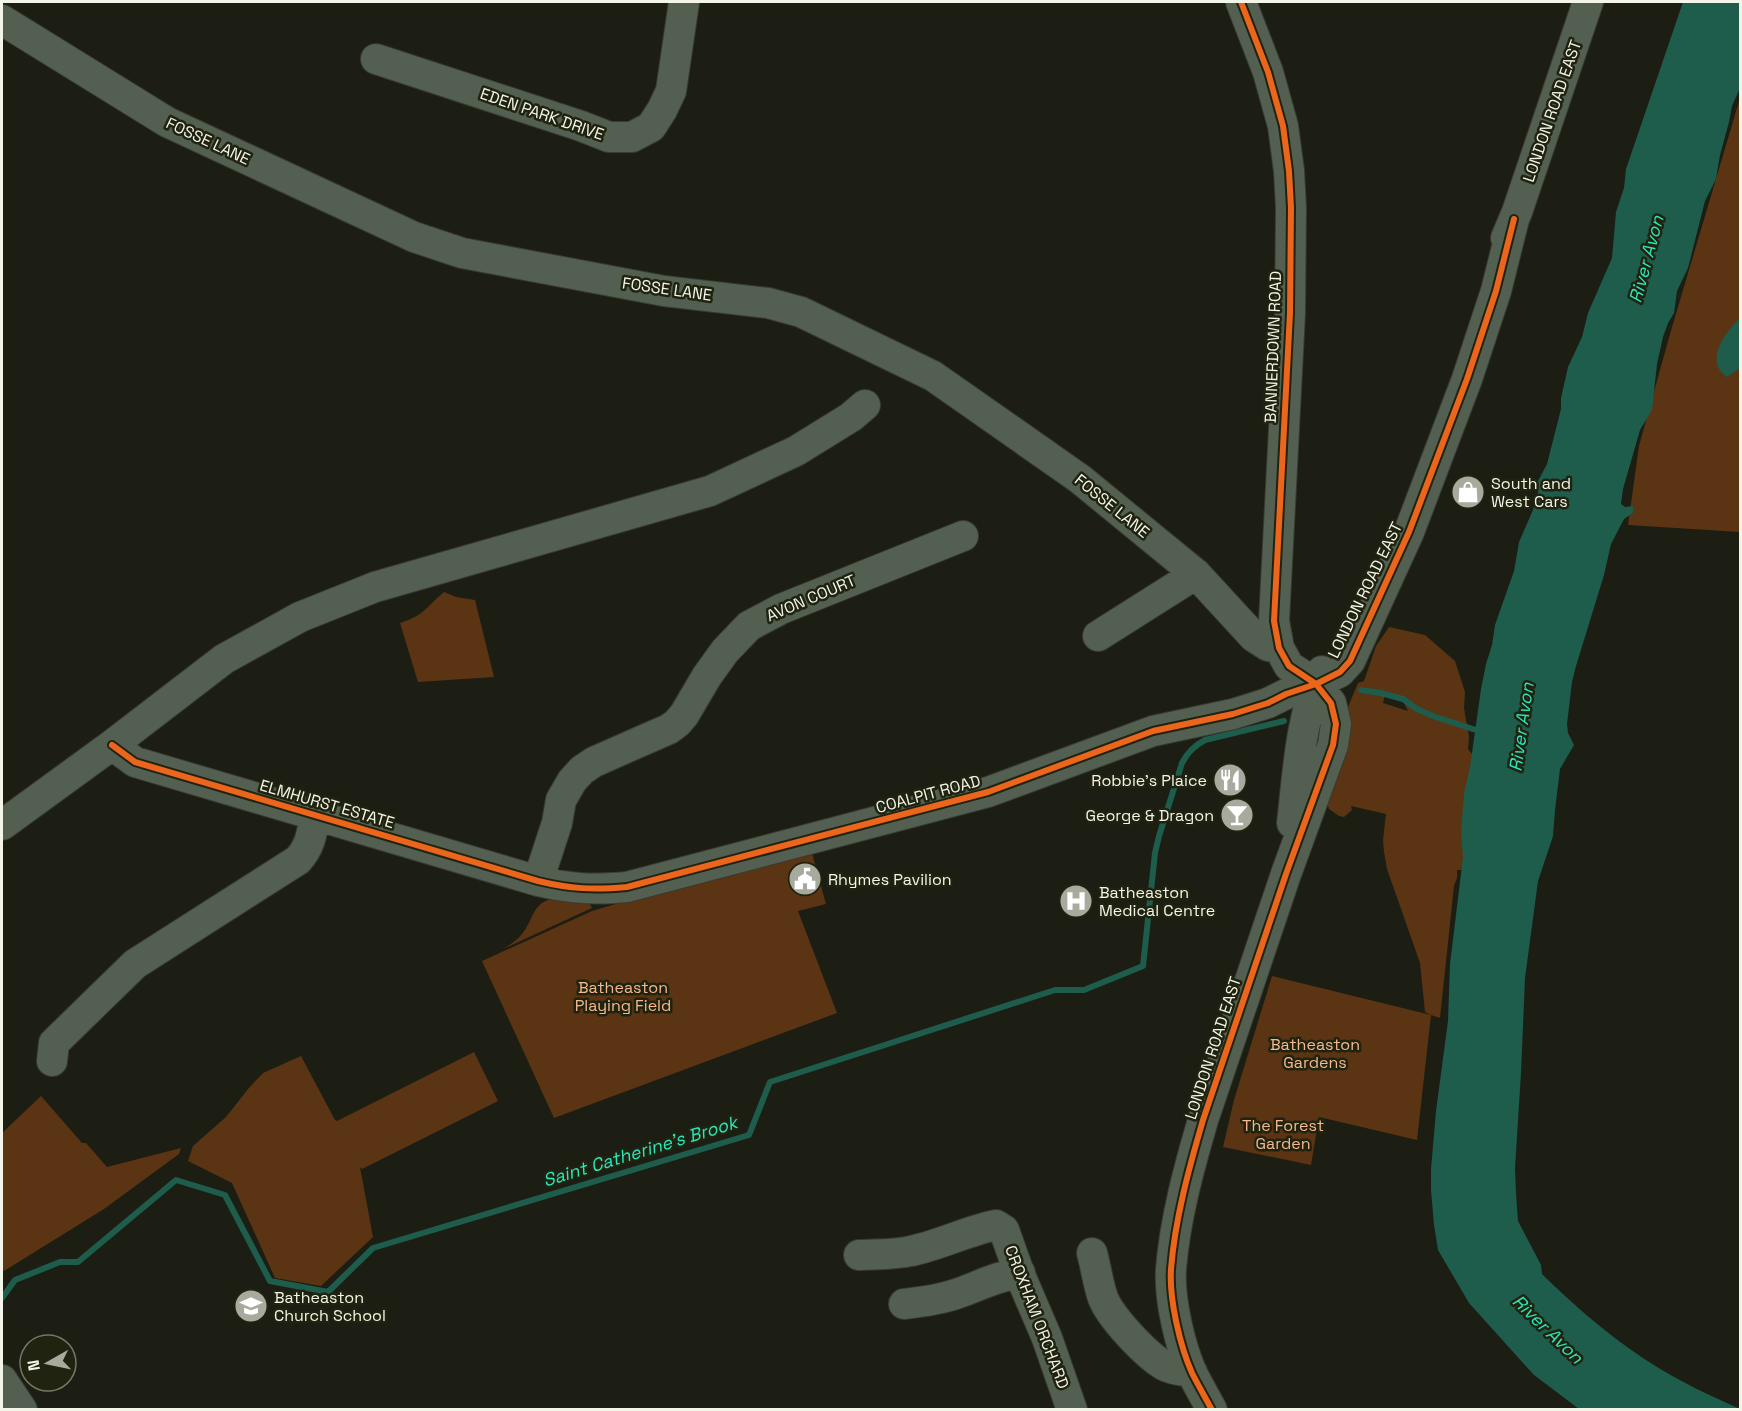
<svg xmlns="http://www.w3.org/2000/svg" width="1742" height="1411" viewBox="0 0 1742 1411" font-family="'Space Grotesk',sans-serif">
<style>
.green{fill:#5a3413;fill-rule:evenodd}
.water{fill:#1e5c4c}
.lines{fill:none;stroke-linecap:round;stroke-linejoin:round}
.stream{stroke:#1e5c4c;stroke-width:6}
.minor-casing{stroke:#393b32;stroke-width:32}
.minor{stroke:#525f51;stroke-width:30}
.cycleway-casing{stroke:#20230f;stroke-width:10}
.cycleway{stroke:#eb651d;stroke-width:6}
.labels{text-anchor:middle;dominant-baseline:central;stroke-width:5;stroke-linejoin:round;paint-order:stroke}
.street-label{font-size:16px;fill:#f2f5e7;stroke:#20230f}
.poi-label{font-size:16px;fill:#f2f5e7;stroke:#20230f;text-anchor:start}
.park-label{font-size:16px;fill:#f5b98d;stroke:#20230f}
.water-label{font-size:18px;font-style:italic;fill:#2be7bf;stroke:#20230f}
</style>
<rect width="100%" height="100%" fill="#1c1e14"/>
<!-- green -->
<path class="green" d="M1740,98v434l-112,-7 11,-79 31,-112z
M444,592l12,5 19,3 19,77 -76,5 -18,-59c25,-8 26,-16 44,-31z
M1389,627l36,8 30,26 10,31 -1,16 5,29 -1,12 15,19 -14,102h-12v8l-3,8 -14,132 -9,-3 -14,125 -98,-23 -8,48 -88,-18 11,-47 38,-124 159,39 -6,-3 -5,-49 -33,-94 -3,-17 -1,-12 3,-26 -35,-8 1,4 -8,7 -5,-1 -10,-7 -7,-23 27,-65 -1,-14 10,-24 6,-2 12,-35zM1385,695l18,6 5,10 -25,-8z
M810,846l16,58 -28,7 39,102 -283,105 -72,-157 110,-50z
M556,898h31l5,10 -89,41c7,-5 14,-8 19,-15 13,-16 9,-32 34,-36z
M474,1052l24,49 -136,68 -2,-2 13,70 -52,49 -46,-8 -43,-95 -44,-22 5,-15 33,-29 22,-28 15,-16 38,-17 34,64 2,1z
M41,1096l41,47h4l21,24 74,-19 -2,6 -75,55 -100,62 -2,-3v-135z"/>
<!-- water -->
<path class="water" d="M1683,2h57v86l-8,18 -3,16 -9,33 -4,24 -11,22 -17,67 -11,23 -3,22 -6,10 -5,14 -6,27 -5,46 -12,20 -17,59 -2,15 4,3 8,-1v7l-9,6 -13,25 -7,31 -28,91 -4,16 -5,42 1,9 6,12 -14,24 -5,41 -2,26 -15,45 -13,97 -4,95 -6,95 1,26 2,27 23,44 1,9 3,3c27,26 55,51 85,72 34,25 72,43 110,60h-161l-45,-34 -65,-72 -31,-53 -4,-25 -3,-35v-21l5,-58 12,-90 2,-57 13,-107 -2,-23 3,-41 6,-26 11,-78 5,-25 6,-19 3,-20 19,-54 5,-29 14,-32 5,-18v-11l9,-17 14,-55v-11l7,-31 14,-30 6,-24 24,-55 4,-46 8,-24 2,-19z
M1740,318v50l-13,9c-24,-16 -1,-46 13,-59z"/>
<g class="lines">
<!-- stream -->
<path class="stream" d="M1361,690l20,3 22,6 14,10 16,7 49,16
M2,1298l13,-18 45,-18h18l98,-82 49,15 45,86 58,11 45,-44 376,-113 21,-53 285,-92h29l59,-24 12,-113 4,-17 23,-73c6,-11 12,-17 23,-23l79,-19"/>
<defs>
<path id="minor" d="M2,20l165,102 247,115 48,16 202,38 104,12 33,9 132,64 147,103 116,95 58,63 14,9 11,2
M376,59l205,67 28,11h23l19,-10 11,-17 9,-19 13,-89
M1506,238l11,-26 71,-210
M1098,636l98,-62
M112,745l23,17 403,119c33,8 55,9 89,6l361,-95 165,-61 80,-17 35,-11 18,-9 30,-10 24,-12 10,-11 59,-129 58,-153 29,-88 18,-72
M1292,823c6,-50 8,-106 30,-152
M2,825l110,-80 112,-86 76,-42 75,-30 335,-96 86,-40 55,-34 14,-12
M538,881l19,-58 4,-23 11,-19 10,-11 12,-8 52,-23 23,-10 8,-6 7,-8 23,-39 18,-25 24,-25 32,-17 182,-73
M52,1061l2,-18 81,-79 163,-104c13,-14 14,-28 17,-46
M1092,1253c4,14 6,31 11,45 8,20 43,57 62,68 7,4 18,5 27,6
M859,1255c18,-1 35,0 52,-4 29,-6 56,-20 85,-26l8,5 16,45 27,63 25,72
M904,1304c17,-2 35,-4 52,-10 21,-7 41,-18 64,-21
M2,1380l20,30
M1212,1410c-7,-13 -14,-25 -20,-37 -12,-27 -23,-74 -21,-104 4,-50 18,-101 32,-149l83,-246 47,-129 3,-21 -5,-21 -15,-19 -27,-18 -10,-18 -5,-27 16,-308 1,-105 -2,-37 -6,-45 -15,-54 -27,-70"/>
</defs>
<!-- minor casing -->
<use href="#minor" class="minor-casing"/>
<!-- minor -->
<use href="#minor" class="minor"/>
<defs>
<path id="cycleway" d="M112,745l23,17 403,119c33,8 55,9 89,6l361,-95 165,-61 80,-17 35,-11 18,-9 30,-10 24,-12 10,-11 59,-129 58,-153 29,-88 18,-72
M1212,1410c-7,-13 -14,-25 -20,-37 -12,-27 -23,-74 -21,-104 4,-50 18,-101 32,-149l83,-246 47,-129 3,-21 -5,-21 -15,-19 -27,-18 -10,-18 -5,-27 16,-308 1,-105 -2,-37 -6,-45 -15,-54 -27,-70"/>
</defs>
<!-- cycleway casing -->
<use href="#cycleway" class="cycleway-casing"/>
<!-- cycleway -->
<use href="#cycleway" class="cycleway"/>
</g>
<!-- icons -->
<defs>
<symbol id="shop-disc" viewBox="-11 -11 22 22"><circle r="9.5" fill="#a7aa9d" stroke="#20230f"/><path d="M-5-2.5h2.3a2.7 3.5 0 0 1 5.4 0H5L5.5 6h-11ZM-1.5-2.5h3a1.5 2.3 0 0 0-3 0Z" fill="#fff"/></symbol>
<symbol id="restaurant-disc" viewBox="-11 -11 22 22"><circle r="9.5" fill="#a7aa9d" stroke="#20230f"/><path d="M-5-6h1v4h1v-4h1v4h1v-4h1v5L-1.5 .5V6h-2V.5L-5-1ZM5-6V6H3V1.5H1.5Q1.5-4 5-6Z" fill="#fff"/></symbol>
<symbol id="bar-disc" viewBox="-11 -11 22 22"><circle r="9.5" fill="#a7aa9d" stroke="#20230f"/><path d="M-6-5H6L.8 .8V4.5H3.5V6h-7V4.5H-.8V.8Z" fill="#fff"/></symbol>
<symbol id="civic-disc" viewBox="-11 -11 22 22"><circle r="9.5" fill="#a7aa9d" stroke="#20230f"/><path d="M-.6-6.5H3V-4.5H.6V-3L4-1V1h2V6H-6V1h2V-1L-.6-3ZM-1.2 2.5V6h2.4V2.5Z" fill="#fff"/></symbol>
<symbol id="hospital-disc" viewBox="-11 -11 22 22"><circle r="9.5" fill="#a7aa9d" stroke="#20230f"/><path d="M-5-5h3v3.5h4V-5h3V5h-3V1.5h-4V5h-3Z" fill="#fff"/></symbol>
<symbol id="school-disc" viewBox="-11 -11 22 22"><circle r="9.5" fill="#a7aa9d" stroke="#20230f"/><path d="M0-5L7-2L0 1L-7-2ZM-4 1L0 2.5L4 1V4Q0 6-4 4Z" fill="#fff"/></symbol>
</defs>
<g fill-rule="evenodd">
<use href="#shop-disc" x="1449" y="473" width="38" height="38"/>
<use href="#restaurant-disc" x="1211" y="761" width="38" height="38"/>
<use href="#bar-disc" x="1218" y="796" width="38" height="38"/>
<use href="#civic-disc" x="786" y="860" width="38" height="38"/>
<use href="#hospital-disc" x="1057" y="882" width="38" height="38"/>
<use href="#school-disc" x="232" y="1287" width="38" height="38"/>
</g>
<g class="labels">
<!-- street labels -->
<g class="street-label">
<text transform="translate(1552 111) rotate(-71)">LONDON ROAD EAST</text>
<text transform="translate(542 114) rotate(19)">EDEN PARK DRIVE</text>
<text transform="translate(208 141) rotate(25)">FOSSE LANE</text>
<text transform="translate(667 289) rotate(8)">FOSSE LANE</text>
<text transform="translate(1273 347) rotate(-88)">BANNERDOWN ROAD</text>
<text transform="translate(1112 506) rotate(39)">FOSSE LANE</text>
<text transform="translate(1365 590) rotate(-64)">LONDON ROAD EAST</text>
<text transform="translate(811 598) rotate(-23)">AVON COURT</text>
<text transform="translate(928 794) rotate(-15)">COALPIT ROAD</text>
<text transform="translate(327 804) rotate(16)">ELMHURST ESTATE</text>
<text transform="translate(1213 1048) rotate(-72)">LONDON ROAD EAST</text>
<text transform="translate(1037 1317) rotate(69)">CROXHAM ORCHARD</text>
</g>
<!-- poi labels -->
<g class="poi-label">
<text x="1491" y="483">South and<tspan x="1491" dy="18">West Cars</tspan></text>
<text x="1207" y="780" text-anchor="end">Robbie's Plaice</text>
<text x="1214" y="815" text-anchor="end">George &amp; Dragon</text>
<text x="828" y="879">Rhymes Pavilion</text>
<text x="1099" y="892">Batheaston<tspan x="1099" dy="18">Medical Centre</tspan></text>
<text x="274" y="1297">Batheaston<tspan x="274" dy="18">Church School</tspan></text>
</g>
<!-- park labels -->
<g class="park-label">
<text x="623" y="987">Batheaston<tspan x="623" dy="18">Playing Field</tspan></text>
<text x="1315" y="1044">Batheaston<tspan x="1315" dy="18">Gardens</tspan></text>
<text x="1283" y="1125">The Forest<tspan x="1283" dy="18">Garden</tspan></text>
</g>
<!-- water labels -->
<g class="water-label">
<text transform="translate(1646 259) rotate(-75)">River Avon</text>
<text transform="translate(1521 727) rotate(-82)">River Avon</text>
<text transform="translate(640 1151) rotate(-17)">Saint Catherine's Brook</text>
<text transform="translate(1548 1329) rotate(44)">River Avon</text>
</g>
</g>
<!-- border -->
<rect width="1742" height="1411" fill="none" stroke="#f2f5e7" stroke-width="6"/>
<!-- north arrow -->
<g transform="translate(48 1363) rotate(261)"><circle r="28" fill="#20230f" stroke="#747765" stroke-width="1.5"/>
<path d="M0-4.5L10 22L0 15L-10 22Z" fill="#a7aa9d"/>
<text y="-9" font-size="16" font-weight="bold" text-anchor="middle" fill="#f2f5e7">N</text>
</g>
</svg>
